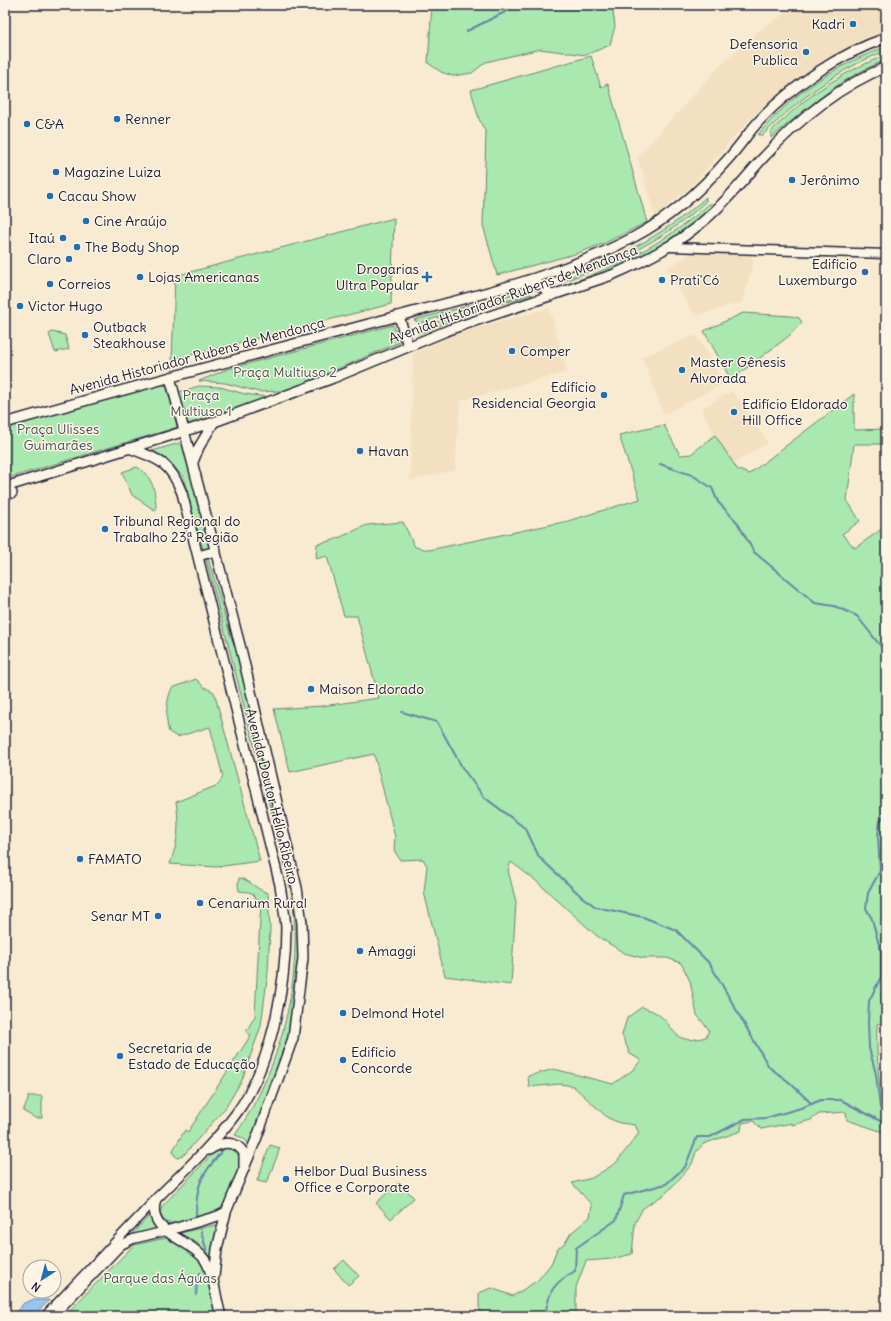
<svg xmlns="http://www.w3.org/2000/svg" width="891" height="1321" viewBox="0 0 891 1321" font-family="Delius,sans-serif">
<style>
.built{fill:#f2e0c0}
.green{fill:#a9e8af;stroke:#668575}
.water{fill:#96c5f1;stroke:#6884a8}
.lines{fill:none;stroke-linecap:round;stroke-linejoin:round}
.stream{stroke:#6884a8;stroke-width:2}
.secondary-casing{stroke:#22223b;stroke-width:11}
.primary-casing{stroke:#22223b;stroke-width:12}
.secondary{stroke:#fcf5e5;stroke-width:8}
.primary{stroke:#fcf5e5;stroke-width:9}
.poi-dot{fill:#1f6fb2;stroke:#fcf5e5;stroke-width:1.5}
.labels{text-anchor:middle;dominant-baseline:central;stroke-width:3;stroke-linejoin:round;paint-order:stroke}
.poi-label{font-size:14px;fill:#22223b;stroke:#fcf5e5;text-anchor:start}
.street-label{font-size:14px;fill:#22223b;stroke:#fcf5e5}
.park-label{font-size:14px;fill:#445458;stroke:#fcf5e5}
</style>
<rect width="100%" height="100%" fill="#f8ebd1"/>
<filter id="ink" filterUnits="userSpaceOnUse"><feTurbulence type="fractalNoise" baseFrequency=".025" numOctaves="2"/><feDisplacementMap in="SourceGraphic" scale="8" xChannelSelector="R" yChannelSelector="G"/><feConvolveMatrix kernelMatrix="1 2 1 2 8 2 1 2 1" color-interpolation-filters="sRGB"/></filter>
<g filter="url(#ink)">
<!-- built -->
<path class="built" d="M797,5h89v32l-39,15 -61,38 -34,27 -57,65 -40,35 -17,-60 79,-88 41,-37z
M691,253l59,2 4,7 -12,40 -47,14 -28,-47z
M549,308l18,64 -107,29 -5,69 -42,10 -3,-1 3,-125 36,-17 20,-7z
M696,335l28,48 -60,31 -22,-57z
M732,391l36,52 -35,20 -18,-28 -14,-26z"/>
<!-- green -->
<path class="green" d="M432,5h180l3,21 -5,19 -24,10 -46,-6 -54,13 -14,11 -19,3 -12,-4 -13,-9z
M886,47v4c-48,18 -87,48 -123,84h-5c33,-41 79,-71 128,-88z
M886,55v5c-45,17 -79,48 -115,78 -1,-8 5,-12 11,-17 29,-29 65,-51 104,-66z
M591,56l10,31 7,-3 39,138 -42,21 -30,11 -78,21 -14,-50 3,-92 -7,-14 -8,-29z
M706,197v4c-40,39 -92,62 -144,81l-3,-1c52,-19 106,-46 147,-84z
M709,204h4c-37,46 -98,66 -152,84l3,-3c53,-18 103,-43 145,-81z
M394,218l-3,86 -219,56 3,-84z
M531,289l-111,34 -6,-3z
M530,294l3,1 -52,14 -63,25 3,-7 55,-18z
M743,313l48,3 8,2 3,4 -13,14 -58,44 -27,-49z
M393,325l7,17 -104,45 -15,4 -22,1 -34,-9 -26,-2 29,-12z
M52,332l13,3 4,14 -14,3 -6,-18z
M161,384l5,2 2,6 10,35 -173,52v-51z
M199,386l21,1 25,7 23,3 -1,3 -79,24 -9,-32z
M854,394v36l30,-1v15h-30l-7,56 13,21 -18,13 13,14 31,-22v452l-5,16 3,29 -7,1c-1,28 2,56 5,84l4,4v21l-39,-13 -1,-8 -27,2 -8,6 -19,5v-2l-31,6 -8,-8 -11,2 -1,8 -38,13 -7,8 -4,12 -11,13 -16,17 -22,14 -8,15 -3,31 -20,5 -26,2 -10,26v29h-93l-4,-9v-14l12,-5 22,8 25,-16 13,-16 6,-15 8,-6 6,-10 19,-16 2,-12 -20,-22 20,-5 24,-15 23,-30 -4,-8 -15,-2 -12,-5 -35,-32 -13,-2 -31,3 -1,-11 26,-7 59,15 21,-15 7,-9 -11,-6 -8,-19 5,-17 15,-11c4,2 10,3 14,6 21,13 15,34 50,24l3,-7 -12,-15 -7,-34 -9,-18 -14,-5h-24l-19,-5 -27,-17 -62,-56 -24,-18 -3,8 8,32 -5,83 -66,-9 -21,-84 3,-26 -4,-7 -23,1 -6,-10 1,-13 -21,-83 -84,18 -16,-63 48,-3 57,-8 -22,-82h-13l-17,-60 -11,3 1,-15 17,-4 33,-15 36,-3 12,25 14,3 139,-29 72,-22 -21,-64 45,-10 16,30 11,-1 24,-19 22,34 12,5z
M183,442l28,109 -7,2 -21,-76 -13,-15 -18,-11z
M137,467c17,10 19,27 19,44l-24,-16 -10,-23z
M208,558l23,79 7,16 64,273 -8,100 -44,119 -7,-7 -8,-3c49,-69 72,-171 54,-254l-83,-322z
M196,679l8,8 10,5 46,169 -44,6 -46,-3c8,-23 10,-37 6,-62l42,-17 5,-8 -13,-50 -33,10 -8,-5c-4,-12 -3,-33 3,-44z
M239,878c8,0 18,12 29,15l2,36 -2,43 -7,54 -19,54 -16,27 -43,49 -5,2 -4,-3 -1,-5 12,-20 3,2 63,-97 -5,-3 9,-16 6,-116h-5c-1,-9 -9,-8 -17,-9l-1,-6z
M28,1096h14v22h-7l-12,-7 5,-11z
M227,1144l17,12 -18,53c-12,4 -58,23 -64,9 -3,-5 -1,-10 2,-14l50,-52z
M270,1145l10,3 -13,35 -10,-2z
M399,1182l15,16 -23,21 -15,-16z
M150,1215l9,15 -27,4z
M223,1223l-10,37 -16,-17 -17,-10z
M166,1238c13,4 28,11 35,24 6,9 12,41 16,54h-153l70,-71z
M344,1260l15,16 -11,9 -14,-16z"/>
<!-- water -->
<path class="water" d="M32,1300h17l-15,16h-22l12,-13z"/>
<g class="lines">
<!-- stream -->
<path class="stream" d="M467,31l40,-20 7,-6
M660,464l32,11 20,13 6,14 19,20 17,30 61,51 19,3 23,10 29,37
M402,712l35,10 26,47 21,28 42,32 13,28 43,40 14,10 47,10 33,13 34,34 59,103 20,15 23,22
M886,767v4
M886,814l-6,7 -2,15 2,35 -12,22 -2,15 6,11 9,33v25l-12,24 -1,21 1,26 7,26 4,34 6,8
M196,1216c0,-36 7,-42 29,-69
M201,1231l7,25
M196,1295l1,-12 3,-10
M545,1316c4,-25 7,-32 30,-45l1,-23 40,-28 8,-25 42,-11 19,-17 12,-30h13l35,-18 21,-1 35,-10 20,-8h20l45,24"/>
<defs>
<path id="secondary" d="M671,247l215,7
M45,1316l111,-117
M53,1316l68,-71 12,-6 33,-8"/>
<path id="primary" d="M528,280l15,7 8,9
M399,316l9,30
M170,377l72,276 55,235 5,35 1,35 -10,80 -36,99 -31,75 -9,37 -3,28
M5,423c124,-35 247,-68 371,-101 87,-24 177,-42 258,-85 36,-19 67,-47 94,-78 11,-12 20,-26 31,-38 34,-36 80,-67 127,-83
M129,448c30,11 41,14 53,45l98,392c2,14 5,28 6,43 0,58 -15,140 -51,187 -23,31 -52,57 -79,84 -11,35 33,38 49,61 9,13 11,40 16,56
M193,462l6,-15 15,-25
M5,487l209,-65 119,-44 118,-49 161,-54c36,-16 66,-31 95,-57 21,-18 38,-40 56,-60 34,-37 76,-72 123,-91
M5,494l7,-1
M198,556l18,-5
M209,1150c12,-8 26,-11 35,3v12
M166,1231l52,-15 8,-4"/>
</defs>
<!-- secondary casing -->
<use href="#secondary" class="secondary-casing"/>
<!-- primary casing -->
<use href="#primary" class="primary-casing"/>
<!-- secondary -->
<use href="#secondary" class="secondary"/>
<!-- primary -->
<use href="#primary" class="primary"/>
</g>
</g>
<!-- markers -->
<g class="poi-dot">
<circle cx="853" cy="24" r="4"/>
<circle cx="806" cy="52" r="4"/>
<circle cx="117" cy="119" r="4"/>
<circle cx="27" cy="124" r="4"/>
<circle cx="56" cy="172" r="4"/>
<circle cx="792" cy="180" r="4"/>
<circle cx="50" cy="196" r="4"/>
<circle cx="86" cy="221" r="4"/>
<circle cx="63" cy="238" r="4"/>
<circle cx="77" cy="247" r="4"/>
<circle cx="69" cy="259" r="4"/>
<circle cx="865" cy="272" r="4"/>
<circle cx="140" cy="277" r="4"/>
<path d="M425 271h4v4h4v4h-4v4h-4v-4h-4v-4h4z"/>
<circle cx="662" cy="280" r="4"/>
<circle cx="50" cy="284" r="4"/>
<circle cx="20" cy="306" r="4"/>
<circle cx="85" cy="335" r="4"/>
<circle cx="512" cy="351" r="4"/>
<circle cx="682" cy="370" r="4"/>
<circle cx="604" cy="395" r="4"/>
<circle cx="734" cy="412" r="4"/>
<circle cx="360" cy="451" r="4"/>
<circle cx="105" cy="529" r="4"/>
<circle cx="311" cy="689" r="4"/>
<circle cx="80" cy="859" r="4"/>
<circle cx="200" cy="903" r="4"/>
<circle cx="158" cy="916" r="4"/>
<circle cx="360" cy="951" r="4"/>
<circle cx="343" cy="1013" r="4"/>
<circle cx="120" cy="1056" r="4"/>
<circle cx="343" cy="1060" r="4"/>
<circle cx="286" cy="1179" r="4"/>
</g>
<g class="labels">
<!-- poi labels -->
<g class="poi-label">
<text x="845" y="24" text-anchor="end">Kadri</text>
<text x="798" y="44" text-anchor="end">Defensoria<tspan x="798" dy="16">Publica</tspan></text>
<text x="125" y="119">Renner</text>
<text x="35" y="124">C&amp;A</text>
<text x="64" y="172">Magazine Luiza</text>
<text x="800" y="180">Jerônimo</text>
<text x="58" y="196">Cacau Show</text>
<text x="94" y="221">Cine Araújo</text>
<text x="55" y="238" text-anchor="end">Itaú</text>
<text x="85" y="247">The Body Shop</text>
<text x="61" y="259" text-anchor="end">Claro</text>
<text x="857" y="264" text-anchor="end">Edifício<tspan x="857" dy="16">Luxemburgo</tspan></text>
<text x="419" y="269" text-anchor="end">Drogarias<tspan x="419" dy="16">Ultra Popular</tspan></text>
<text x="148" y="277">Lojas Americanas</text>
<text x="670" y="280">Prati'Có</text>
<text x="58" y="284">Correios</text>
<text x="28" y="306">Victor Hugo</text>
<text x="93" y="327">Outback<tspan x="93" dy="16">Steakhouse</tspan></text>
<text x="520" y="351">Comper</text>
<text x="690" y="362">Master Gênesis<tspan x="690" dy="16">Alvorada</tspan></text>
<text x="596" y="387" text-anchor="end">Edifício<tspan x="596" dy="16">Residencial Georgia</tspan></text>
<text x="742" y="404">Edifício Eldorado<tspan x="742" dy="16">Hill Office</tspan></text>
<text x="368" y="451">Havan</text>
<text x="113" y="521">Tribunal Regional do<tspan x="113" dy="16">Trabalho 23ª Região</tspan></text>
<text x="319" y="689">Maison Eldorado</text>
<text x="88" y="859">FAMATO</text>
<text x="208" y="903">Cenarium Rural</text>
<text x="150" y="916" text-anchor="end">Senar MT</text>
<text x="368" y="951">Amaggi</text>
<text x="351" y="1013">Delmond Hotel</text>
<text x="128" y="1048">Secretaria de<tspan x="128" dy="16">Estado de Educação</tspan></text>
<text x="351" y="1052">Edifício<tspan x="351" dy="16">Concorde</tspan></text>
<text x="294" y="1171">Helbor Dual Business<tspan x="294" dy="16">Office e Corporate</tspan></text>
</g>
<!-- street labels -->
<g class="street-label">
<text transform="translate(513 294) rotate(-20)">Avenida Historiador Rubens de Mendonça</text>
<text transform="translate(197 356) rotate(-15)">Avenida Historiador Rubens de Mendonça</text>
<text transform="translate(272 796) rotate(76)">Avenida Doutor Hélio Ribeiro</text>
</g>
<!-- park labels -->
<g class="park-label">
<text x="285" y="372">Praça Multiuso 2</text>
<text x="201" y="395">Praça<tspan x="201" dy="16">Multiuso 1</tspan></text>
<text x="58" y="429">Praça Ulisses<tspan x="58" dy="16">Guimarães</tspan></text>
<text x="160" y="1278">Parque das Águas</text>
</g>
</g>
<!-- margin -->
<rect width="891" height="1321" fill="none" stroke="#fcf5e5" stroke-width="20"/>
<rect x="10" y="10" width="871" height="1301" fill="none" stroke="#22223b" stroke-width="1.5" filter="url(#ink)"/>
<!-- north arrow -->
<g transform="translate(42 1279) rotate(216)"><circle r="19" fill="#fcf5e5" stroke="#a5a1a1"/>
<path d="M0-3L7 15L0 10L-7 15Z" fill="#1f6fb2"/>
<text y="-6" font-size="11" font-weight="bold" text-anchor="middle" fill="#22223b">N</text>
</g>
</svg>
